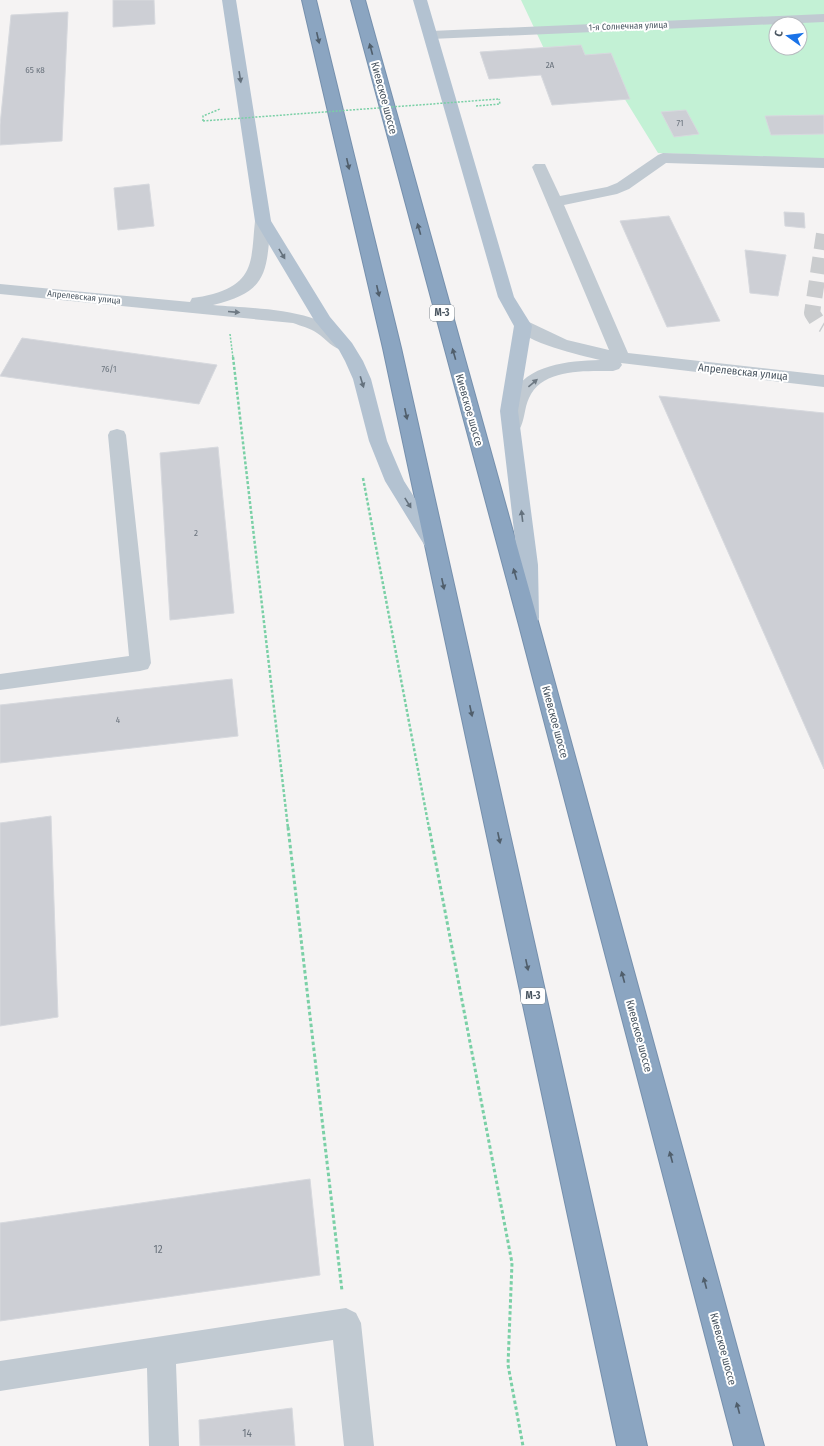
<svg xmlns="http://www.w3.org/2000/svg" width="824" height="1446" viewBox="0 0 824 1446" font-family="'Fira Sans Condensed',sans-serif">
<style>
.green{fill:#c3f1d5;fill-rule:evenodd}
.building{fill:#cdcfd5;stroke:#d7d9de}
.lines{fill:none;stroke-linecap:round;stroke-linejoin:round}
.minor-tunnel{stroke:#caccce;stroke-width:16;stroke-dasharray:16 8;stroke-linecap:butt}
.highway-casing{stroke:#7690ad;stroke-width:2}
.path-far2{stroke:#7ad0a6;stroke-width:1.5;stroke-dasharray:2 1.5;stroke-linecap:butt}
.path-far1{stroke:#7ad0a6;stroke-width:2.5;stroke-dasharray:3 2;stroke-linecap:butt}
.path{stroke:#7ad0a6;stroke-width:3;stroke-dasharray:3.5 2.5;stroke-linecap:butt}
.minor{fill:#c1cad2;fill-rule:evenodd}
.major{fill:#b3c2d1;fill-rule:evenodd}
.highway{fill:#8ba5c1;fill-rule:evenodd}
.path-bridge{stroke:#7ad0a6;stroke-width:1.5;stroke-dasharray:2 1.5;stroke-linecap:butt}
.oneway{fill:#505e6b}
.oneway2{fill:#64717d}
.oneway3{fill:#6e7983}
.labels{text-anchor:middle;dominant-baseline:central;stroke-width:4;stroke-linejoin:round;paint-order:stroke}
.far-street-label{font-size:9px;fill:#4a5661;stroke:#fff}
.number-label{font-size:9px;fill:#6b747e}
.shield{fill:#fff;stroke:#808990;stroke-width:1}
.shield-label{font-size:10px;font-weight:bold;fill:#4a5661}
.street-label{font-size:11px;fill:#4a5661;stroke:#fff}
.near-number-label{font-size:11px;fill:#6b747e}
</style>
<rect width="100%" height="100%" fill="#f5f3f3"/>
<!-- green -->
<path class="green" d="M521,0h303v159l-166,-6 -37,-60 -75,-40zM776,24h24v24h-24z"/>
<!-- building -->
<path class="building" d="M113,0h41l1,24 -42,3z
M68,12l-6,129 -62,4v-20l11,-110z
M581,45l4,10 26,-2 19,46 -78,6 -11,-30 -52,4 -9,-27z
M686,110l13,24 -25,3 -13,-25z
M824,115v19l-53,1 -6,-19z
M149,184l5,42 -36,4 -4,-42z
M784,212l20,1 1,15 -20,-2z
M669,216l51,105 -53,6 -47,-106z
M745,250l41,5 -8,41 -28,-3z
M22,338l195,27 -18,39 -199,-28z
M659,396l165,17v356z
M218,447l16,166 -64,7 -10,-167z
M232,679l6,57 -238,27v-58z
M51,816l7,201 -58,9v-203z
M310,1179l10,96 -320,46v-98z
M292,1408l3,38h-95l-1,-26z"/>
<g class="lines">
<!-- minor-tunnel -->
<path class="minor-tunnel" d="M824,234l-12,79 5,8 7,4"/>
<defs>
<path id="highway" d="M302,0h14l85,348 246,1098h-30l-234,-1098z
M351,0h14l174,625 225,821h-30l-215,-821z"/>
</defs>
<!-- highway casing -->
<use href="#highway" class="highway-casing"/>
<!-- path-far2 -->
<path class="path-far2" d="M476,106l24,-2 -1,-5
M203,121v-5l17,-7
M230,334l3,24"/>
<!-- path-far1 -->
<path class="path-far1" d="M233,357l55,471
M363,478l66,350"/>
<!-- path -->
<path class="path" d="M288,827l54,464
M429,827l83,436 -4,102 15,81"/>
<!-- minor -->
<path class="minor" d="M824,14v8l-393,17 -5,-1 -2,-3 2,-3 5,-1z
M663,153l161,5v10l-158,-5 -37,26 -12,5 -53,11 64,148 196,22v12l-203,-24 1,2 -3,4 -6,2c-27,0 -71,-3 -84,27 -5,10 -4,23 -10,32l-7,2 -7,-2 -2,-4c3,-10 4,-21 8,-30 16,-32 57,-35 89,-36 -21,-5 -74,-17 -86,-34l3,-4 6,-1 6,1 38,18 42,10 -77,-183 3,-3h10l15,32 47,-9 10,-4 41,-28z
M263,216l6,2 2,3c-5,49 -1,71 -58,84 41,4 114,2 139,40l-3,4c-14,4 -21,-9 -32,-16 -7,-5 -16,-7 -24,-10l-293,-29v-10l190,18 2,-4c7,-1 14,-2 21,-4 43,-12 38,-37 42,-73l2,-3z
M117,429l7,2 2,4 25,228 -3,6 -8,2 -140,19v-16l129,-18 -21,-221 2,-4z
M346,1308l10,5 5,10 13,123h-30l-11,-106 -157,24 3,82h-30l-2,-78 -147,23v-30z"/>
<!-- major -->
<path class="major" d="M222,0h14l35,221 59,96 22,26 11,18 8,18 16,62 17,40 41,65 -3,5 -7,2 -7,-2 -43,-70 -16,-40 -16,-62 -8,-18 -6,-11 -25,-30 -59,-99z
M413,0h14l87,297 18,29 -14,85 20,154 1,53 -3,5 -7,3 -7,-3 -3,-5 -1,-53 -18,-154 14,-85 -16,-29z"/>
<!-- highway -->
<use href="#highway" class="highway"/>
<!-- path-bridge -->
<path class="path-bridge" d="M203,121l296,-22"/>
</g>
<!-- one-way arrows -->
<defs><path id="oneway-solid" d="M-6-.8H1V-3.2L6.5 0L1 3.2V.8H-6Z"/></defs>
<g class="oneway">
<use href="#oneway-solid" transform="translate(318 38) rotate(77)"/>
<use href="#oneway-solid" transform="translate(371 49) rotate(-105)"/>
<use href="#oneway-solid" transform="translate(348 164) rotate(77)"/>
<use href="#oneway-solid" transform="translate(419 229) rotate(-106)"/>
<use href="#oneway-solid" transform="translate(378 291) rotate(77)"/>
<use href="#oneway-solid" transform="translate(454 354) rotate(-106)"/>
<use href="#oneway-solid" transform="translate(406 414) rotate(78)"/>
<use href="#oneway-solid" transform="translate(515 574) rotate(-106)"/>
<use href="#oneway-solid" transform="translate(443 584) rotate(78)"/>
<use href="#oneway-solid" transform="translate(471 711) rotate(78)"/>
<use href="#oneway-solid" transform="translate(499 838) rotate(78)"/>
<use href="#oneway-solid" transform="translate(527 965) rotate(78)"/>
<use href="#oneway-solid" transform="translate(623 977) rotate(-105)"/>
<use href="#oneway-solid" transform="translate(671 1157) rotate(-105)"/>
<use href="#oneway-solid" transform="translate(705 1283) rotate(-105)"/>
<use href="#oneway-solid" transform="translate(738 1408) rotate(-105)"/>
</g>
<g class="oneway2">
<use href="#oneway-solid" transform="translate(240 77) rotate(81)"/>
<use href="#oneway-solid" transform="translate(282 254) rotate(59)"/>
<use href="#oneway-solid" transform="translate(362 382) rotate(73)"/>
<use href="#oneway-solid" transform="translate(408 503) rotate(58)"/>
<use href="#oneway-solid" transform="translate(522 516) rotate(-97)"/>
</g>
<g class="oneway3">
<use href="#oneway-solid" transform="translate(234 312) rotate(5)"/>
<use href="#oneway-solid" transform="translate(533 383) rotate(-40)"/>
</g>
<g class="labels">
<!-- far-street labels -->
<g class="far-street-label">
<text transform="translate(628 26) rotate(-2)">1-я Солнечная улица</text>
<text transform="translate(84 297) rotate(6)">Апрелевская улица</text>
</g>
<!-- number labels -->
<g class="number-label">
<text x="550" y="65">2А</text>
<text x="35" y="70">65 к8</text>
<text x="680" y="123">71</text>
<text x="109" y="369">76/1</text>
<text x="196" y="533">2</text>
<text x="118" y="720">4</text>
</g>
<!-- shield labels -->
<g class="shield">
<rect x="430" y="305" width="24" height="16" rx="3"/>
<rect x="521" y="988" width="24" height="16" rx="3"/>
</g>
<g class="shield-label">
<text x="442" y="313">М-3</text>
<text x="533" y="996">М-3</text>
</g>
<!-- street labels -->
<g class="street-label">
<text transform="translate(384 98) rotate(75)">Киевское шоссе</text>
<text transform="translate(743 372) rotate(6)">Апрелевская улица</text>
<text transform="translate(469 410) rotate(74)">Киевское шоссе</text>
<text transform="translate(555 722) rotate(75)">Киевское шоссе</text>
<text transform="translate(639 1036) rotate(75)">Киевское шоссе</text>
<text transform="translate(723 1349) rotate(75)">Киевское шоссе</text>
</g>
<!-- near-number labels -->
<g class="near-number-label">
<text x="158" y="1249">12</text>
<text x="247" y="1433">14</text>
</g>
</g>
<!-- north arrow -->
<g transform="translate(788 36) rotate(284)"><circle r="19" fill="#ffffff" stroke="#b7bbc0"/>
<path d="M0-3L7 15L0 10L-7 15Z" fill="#1a73e8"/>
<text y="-6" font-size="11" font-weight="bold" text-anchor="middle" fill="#4a5661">С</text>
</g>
</svg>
